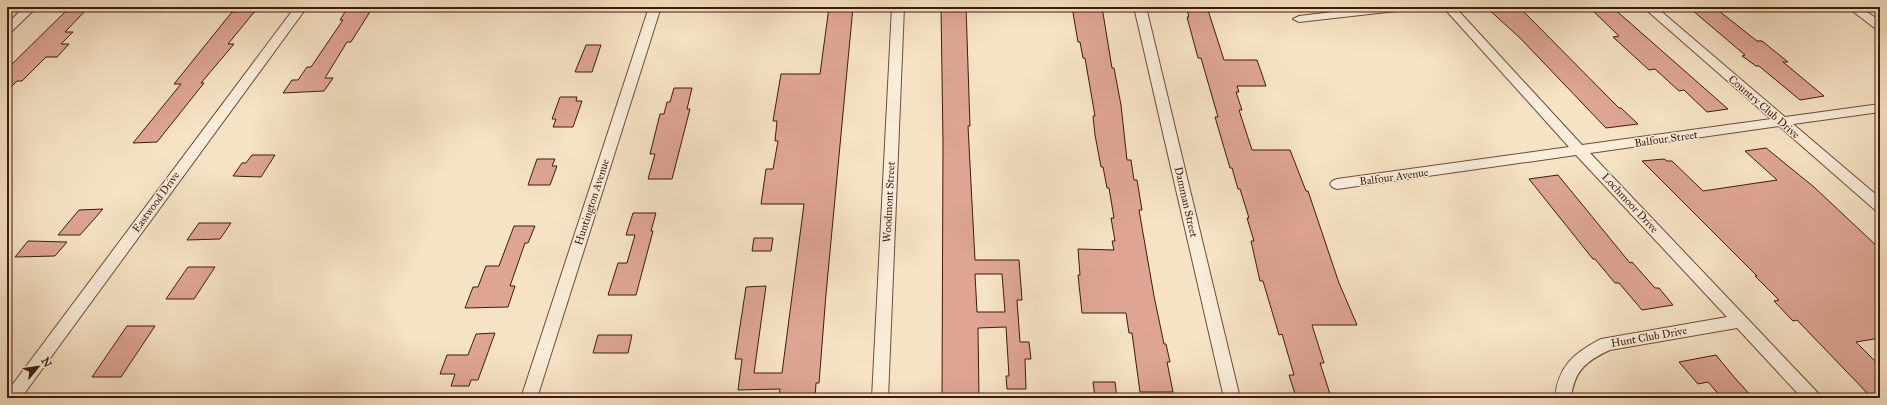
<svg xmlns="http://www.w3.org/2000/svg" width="1887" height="405" viewBox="0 0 1887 405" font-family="'IM FELL Great Primer',serif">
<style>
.building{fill:#dea594;stroke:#3e1b0d;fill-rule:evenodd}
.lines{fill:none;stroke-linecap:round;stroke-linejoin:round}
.street-casing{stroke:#6c4d3b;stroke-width:2}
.street{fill:#f9ecd9;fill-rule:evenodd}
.labels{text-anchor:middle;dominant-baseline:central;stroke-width:3;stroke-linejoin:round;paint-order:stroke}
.street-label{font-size:11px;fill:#3e1b0d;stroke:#f9ecd9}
</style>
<rect width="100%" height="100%" fill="#f6e2c5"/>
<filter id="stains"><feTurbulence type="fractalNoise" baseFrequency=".005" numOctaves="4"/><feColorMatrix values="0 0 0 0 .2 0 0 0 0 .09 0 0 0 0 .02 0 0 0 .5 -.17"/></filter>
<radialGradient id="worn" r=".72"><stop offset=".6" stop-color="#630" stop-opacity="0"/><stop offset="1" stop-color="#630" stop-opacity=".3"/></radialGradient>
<!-- building -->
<path class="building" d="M70,7h19l-24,25h8l-12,12h8l-12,13h-11l-24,24h-5l-10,10v-22z
M348,7h25l-22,35h-4l-22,36h8l-9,13 -41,2 9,-13h6l9,-13h4l32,-47h-3z
M829,7h24l-27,287 -7,89h-3l-1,15h-36l1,-9 -42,1 4,-31h-7l11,-72 20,-1 -12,87h28l22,-169h-43l5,-35h7l5,-28h-3l2,-20h-4l8,-47h39z
M941,7h25l4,119h-2l7,134h44l3,40h-5l3,42h9l2,17h-6l1,30h-19l-1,-13h3l-3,-49 -28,1 1,70h-37l1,-255zM975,274h27l3,38h-28z
M1072,7h30l10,61h2l7,37 6,55h4l3,20h3l5,30h-3l15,86 10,48h2l4,18h-3l6,30h-33l-8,-59h-3l-3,-20h-44l-4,-38h2l-2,-26 36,1 -2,-9h3l-4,-23h3l-5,-30h-2l-4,-21h-2l-6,-32 -2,-19h2l-10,-58h-2l-3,-16h-2z
M1186,7h21l17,53h33l9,26h-29l2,6h-3l6,18h-3l13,40h38l16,41h2l31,92 18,42h-45l12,38h-4l10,31h-35l-6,-19h5l-12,-41 -3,1 -16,-54h-3l-9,-40h3l-7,-23h2l-9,-29h-2l-6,-21h-2l-15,-51h3l-17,-59h-3l-11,-41h2z
M1486,7h33l100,101h2l17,16 -32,4 -86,-90z
M1589,7h23l116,102 -21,3 -23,-22 -5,1 -24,-22 -6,1 -36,-33 6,-1z
M1714,7l43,34h5l26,21h-5l41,34 -24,4 -41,-34h-3l-14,-10 3,-1 -53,-45z
M255,11l-27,33h6l-33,39h3l-47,59 -24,1 48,-59h-7l58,-72z
M586,45h15l-9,27h-17z
M674,88h18l-5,21h3l-18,70h-24l7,-25h-5l10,-40h4l3,-12h3z
M560,97h17l-1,4h6l-9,26h-20l3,-8h-4z
M1766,148l48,39 66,62v89l-24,4 24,24v32h-8l-75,-78 -4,1 -19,-20 5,-1 -24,-24h2l-115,-115 22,-2 3,2h5l31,30 74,-11 -32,-29z
M252,155h23l-14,22 -28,-1 9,-13h4z
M537,159h18l-3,7h5l-7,19h-22z
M1558,175l72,88 2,-1 23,26h4l14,17 -31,5 -23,-27h-4l-20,-24h-2l-64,-80z
M103,209l-23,26h-22l21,-25z
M633,213h23l-5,18h2l-4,15 -13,49h-28l10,-32h9l8,-28h-9z
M199,223h32l-11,16 -33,1z
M514,226h21l-7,17h-3l-15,43h5l-7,21 -43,1 8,-21h5l8,-21h13z
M754,238h19l-2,13h-19z
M28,241l39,1 -12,14 -40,1z
M188,267h27l-21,32h-28z
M127,326h28l-34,51h-29z
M495,333l-17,47h-7l-2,6h-18l4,-12h-15l7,-19h21l8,-21z
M598,335h34l-4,18h-35z
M1716,355l18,22 19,21h-31l-14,-16 -10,2 -19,-22z
M1093,382h22l2,16h-22z"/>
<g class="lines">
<defs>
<path id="street" d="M24,7h13l-26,25 -4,2v-10z
M295,7h12l-286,391h-14v-6z
M649,7h12l-124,391h-16z
M892,7h12l-16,391h-16z
M1134,7h12l94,391h-16z
M1375,7h36l-6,3 -106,12 -6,-3 6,-3z
M1443,7h12l127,138 189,-26 -128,-112h13l129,110 95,-13v8l-87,12 87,74v13l-5,-1 -96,-84 -189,27 228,240 2,5h-18l-65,-70 -127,22c-24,11 -36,21 -39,48h-16c3,-32 19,-45 46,-59l126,-22 -151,-162 -239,34 -5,-2 -2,-3 2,-3 5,-2 232,-32z
M1847,7h13l20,14v10l-4,-2z"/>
</defs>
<!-- street casing -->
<use href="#street" class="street-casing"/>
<!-- street -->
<use href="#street" class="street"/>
</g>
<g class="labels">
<!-- street labels -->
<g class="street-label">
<text transform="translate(1764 107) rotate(41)">Country Club Drive</text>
<text transform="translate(1666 139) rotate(-8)">Balfour Street</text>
<text transform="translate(1394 177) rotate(-8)">Balfour Avenue</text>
<text transform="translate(156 202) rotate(-54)">Eastwood Drive</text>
<text transform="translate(592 202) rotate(-72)">Huntington Avenue</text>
<text transform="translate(889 202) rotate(-87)">Woodmont Street</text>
<text transform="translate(1186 202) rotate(77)">Damman Street</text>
<text transform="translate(1630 203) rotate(47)">Lochmoor Drive</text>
<text transform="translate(1649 337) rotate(-10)">Hunt Club Drive</text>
</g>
</g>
<!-- margin -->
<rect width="1887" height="405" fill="none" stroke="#f6e2c5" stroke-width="24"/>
<rect x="8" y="8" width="1871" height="389" fill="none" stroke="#3e1b0d" stroke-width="2"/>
<rect x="12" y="12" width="1863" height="381" fill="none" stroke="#3e1b0d"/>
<!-- north arrow -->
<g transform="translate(38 367) rotate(61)" stroke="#f9ecd9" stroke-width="3" paint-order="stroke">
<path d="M0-3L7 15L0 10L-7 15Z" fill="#3e1b0d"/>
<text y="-6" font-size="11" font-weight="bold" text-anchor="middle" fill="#3e1b0d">N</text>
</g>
<rect width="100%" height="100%" filter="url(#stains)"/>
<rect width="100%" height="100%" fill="url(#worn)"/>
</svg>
